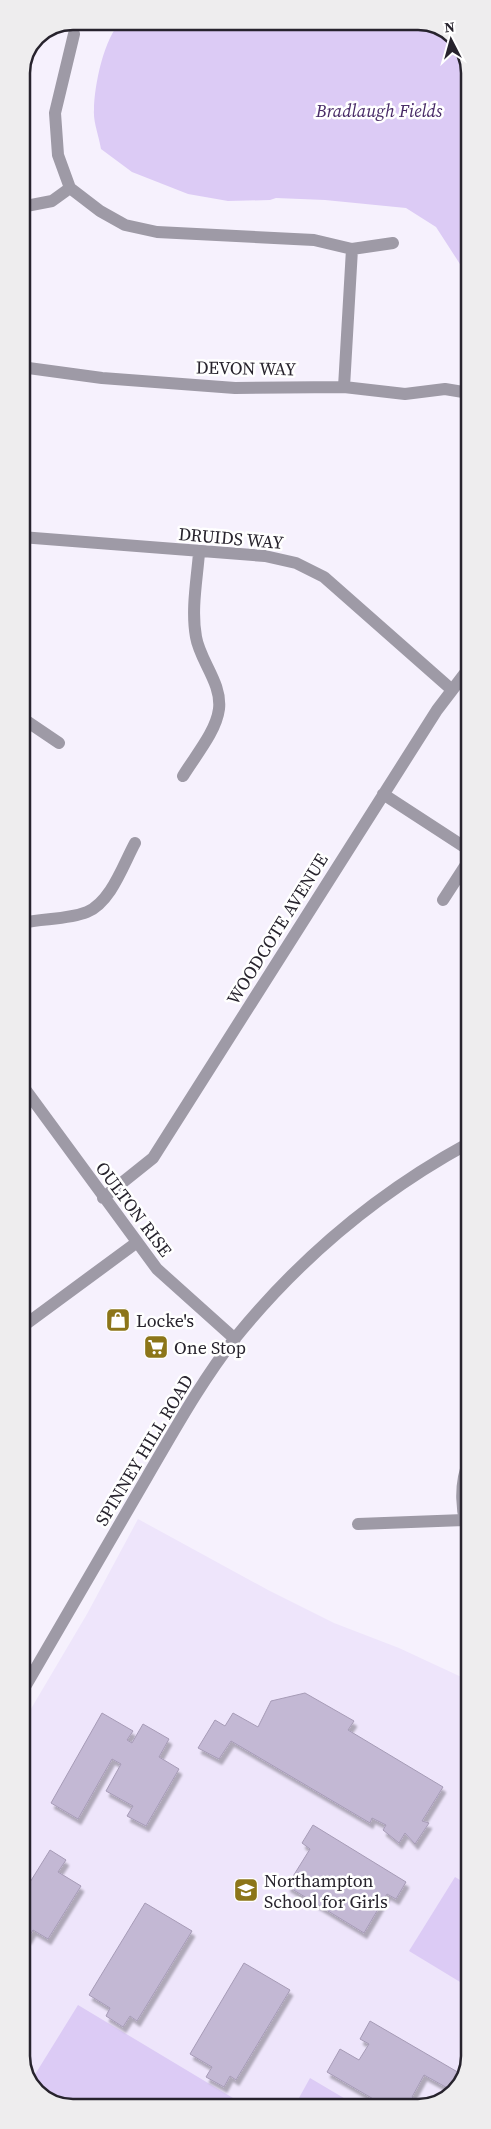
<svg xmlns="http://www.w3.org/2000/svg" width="491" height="2129" viewBox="0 0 491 2129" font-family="'Source Serif 4',serif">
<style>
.built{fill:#eee5fb}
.green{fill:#dccbf5}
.building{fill:#c3b8d4;stroke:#a69bb6;filter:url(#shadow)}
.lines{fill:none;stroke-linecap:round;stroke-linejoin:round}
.street{stroke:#9e9aa6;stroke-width:12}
.labels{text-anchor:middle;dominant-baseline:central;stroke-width:5;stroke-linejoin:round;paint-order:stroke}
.park-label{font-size:18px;font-style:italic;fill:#482b67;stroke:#fff}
.street-label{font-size:18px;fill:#27232d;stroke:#fff}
.poi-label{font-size:18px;fill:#27232d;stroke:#fff;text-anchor:start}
.rim{fill:none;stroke:#27232d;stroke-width:2.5}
</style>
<defs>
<filter id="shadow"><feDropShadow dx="3" dy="5.5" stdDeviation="1" flood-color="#0004"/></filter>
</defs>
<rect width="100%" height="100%" fill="#f6f1fd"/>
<!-- built -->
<path class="built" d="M138,1519l130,71 66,33 65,25 71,33v375l-13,34 -29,17h-361l-28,-12 -17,-29v-342l65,-110z"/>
<!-- green -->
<path class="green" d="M122,21l302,1 30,14 15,27v215l-33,-51 -30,-19 -81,-8 -49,-2 -6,2 -42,1 -40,-7 -56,-22 -31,-23c-2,-13 -8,-27 -7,-39 0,-23 10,-74 28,-89z
M455,1877l15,9v102l-61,-37z
M78,2005l170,102h-181l-28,-12 -8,-14z
M310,2078l49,29h-65z"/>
<!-- building -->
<path class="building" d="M305,1693l49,28 -6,9 95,57 -21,34 7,2 -14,21 -10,-11 -6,10 -16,-13 3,-5 -14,-7 -2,5 -139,-82 -12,18 -21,-11 17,-28 10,6 8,-13 25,14 13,-26z
M102,1713l31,18 -6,9 5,3 11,-19 26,15 -10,18 20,12 -33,57 -19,-10 6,-10 -27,-15 15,-27 -9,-5 -34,60 -27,-16z
M313,1825l93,57 -10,17 -9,-5 -23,39 -77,-47 23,-37 -8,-6z
M50,1850l16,10 -8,12 23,14 -33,53 -15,-9 -5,9 -6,-3v-41z
M145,1903l47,28 -55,90 -7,-5 -7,11 -17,-11 4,-8 -21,-13z
M244,1963l46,27 -54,90 -6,-4 -6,11 -18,-10 6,-10 -22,-13z
M370,2021l91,53 -10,16 -27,-15 -12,22 16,10h-41l-60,-35 13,-23 19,11 10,-16 -9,-5z"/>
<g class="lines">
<!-- street -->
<path class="street" d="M74,34l-19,79 3,42 12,33 30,23 25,14 32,7 157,8 38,9 41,-6
M21,207l31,-6 18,-13
M21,367l81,11 133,10 109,-1 61,7 40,-5 24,4
M344,387l8,-138
M21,537l244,19 31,7 28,14 127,112
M22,718l37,25
M183,776c12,-20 33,-44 36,-67 3,-26 -19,-48 -23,-72 -5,-27 1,-58 3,-84
M383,794l86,56
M443,900l26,-40
M22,923c20,-5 45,-3 65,-11 24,-10 36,-47 48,-69
M22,1085l135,184 78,70
M103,1198l50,-40 284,-448 32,-42
M22,1327l114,-84
M469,1461c-10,23 -8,51 0,75
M358,1524l106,-4
M22,1692c42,-72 83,-144 125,-215 28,-48 55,-97 89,-140 65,-80 143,-145 233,-194"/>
</g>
<!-- icons -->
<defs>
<symbol id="shop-square" viewBox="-11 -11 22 22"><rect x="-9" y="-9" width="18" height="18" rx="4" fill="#8c7519" stroke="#fff"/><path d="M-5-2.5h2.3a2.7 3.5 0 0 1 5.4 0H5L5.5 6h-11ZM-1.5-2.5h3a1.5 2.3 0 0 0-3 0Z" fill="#fff"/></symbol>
<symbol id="supermarket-square" viewBox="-11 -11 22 22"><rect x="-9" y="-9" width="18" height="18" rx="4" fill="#8c7519" stroke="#fff"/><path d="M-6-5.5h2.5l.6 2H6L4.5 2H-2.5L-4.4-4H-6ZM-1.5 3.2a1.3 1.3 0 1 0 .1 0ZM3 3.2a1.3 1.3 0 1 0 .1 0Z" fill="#fff"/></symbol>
<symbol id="school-square" viewBox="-11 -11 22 22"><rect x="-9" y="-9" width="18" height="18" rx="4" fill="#8c7519" stroke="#fff"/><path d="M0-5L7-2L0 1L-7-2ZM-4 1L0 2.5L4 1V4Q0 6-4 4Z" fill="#fff"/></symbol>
</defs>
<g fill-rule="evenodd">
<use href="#shop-square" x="104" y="1306" width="28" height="28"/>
<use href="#supermarket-square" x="142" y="1333" width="28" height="28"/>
<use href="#school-square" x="232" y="1876" width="28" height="28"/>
</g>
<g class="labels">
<!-- park labels -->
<g class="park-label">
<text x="379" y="110">Bradlaugh Fields</text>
</g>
<!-- street labels -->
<g class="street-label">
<text transform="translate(246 368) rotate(1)">DEVON WAY</text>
<text transform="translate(231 538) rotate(5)">DRUIDS WAY</text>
<text transform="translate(277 929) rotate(-58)">WOODCOTE AVENUE</text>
<text transform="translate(134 1209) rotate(53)">OULTON RISE</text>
<text transform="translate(144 1450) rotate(-59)">SPINNEY HILL ROAD</text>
</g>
<!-- poi labels -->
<g class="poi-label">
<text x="136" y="1320">Locke's</text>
<text x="174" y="1347">One Stop</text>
<text x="264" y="1880">Northampton<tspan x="264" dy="21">School for Girls</tspan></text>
</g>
</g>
<!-- crop -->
<path d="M0 0H491V2129H0ZM73 30H418A43 43 0 0 1 461 73V2056A43 43 0 0 1 418 2099H73A43 43 0 0 1 30 2056V73A43 43 0 0 1 73 30Z" fill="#eeedee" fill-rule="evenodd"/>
<path class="rim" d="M73 30H418A43 43 0 0 1 461 73V2056A43 43 0 0 1 418 2099H73A43 43 0 0 1 30 2056V73A43 43 0 0 1 73 30Z"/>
<!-- north arrow -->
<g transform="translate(451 40) rotate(354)" stroke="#ffffff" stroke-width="4" paint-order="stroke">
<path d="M0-4L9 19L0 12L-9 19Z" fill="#27232d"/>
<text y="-8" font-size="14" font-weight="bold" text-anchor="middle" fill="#27232d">N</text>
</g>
</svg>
